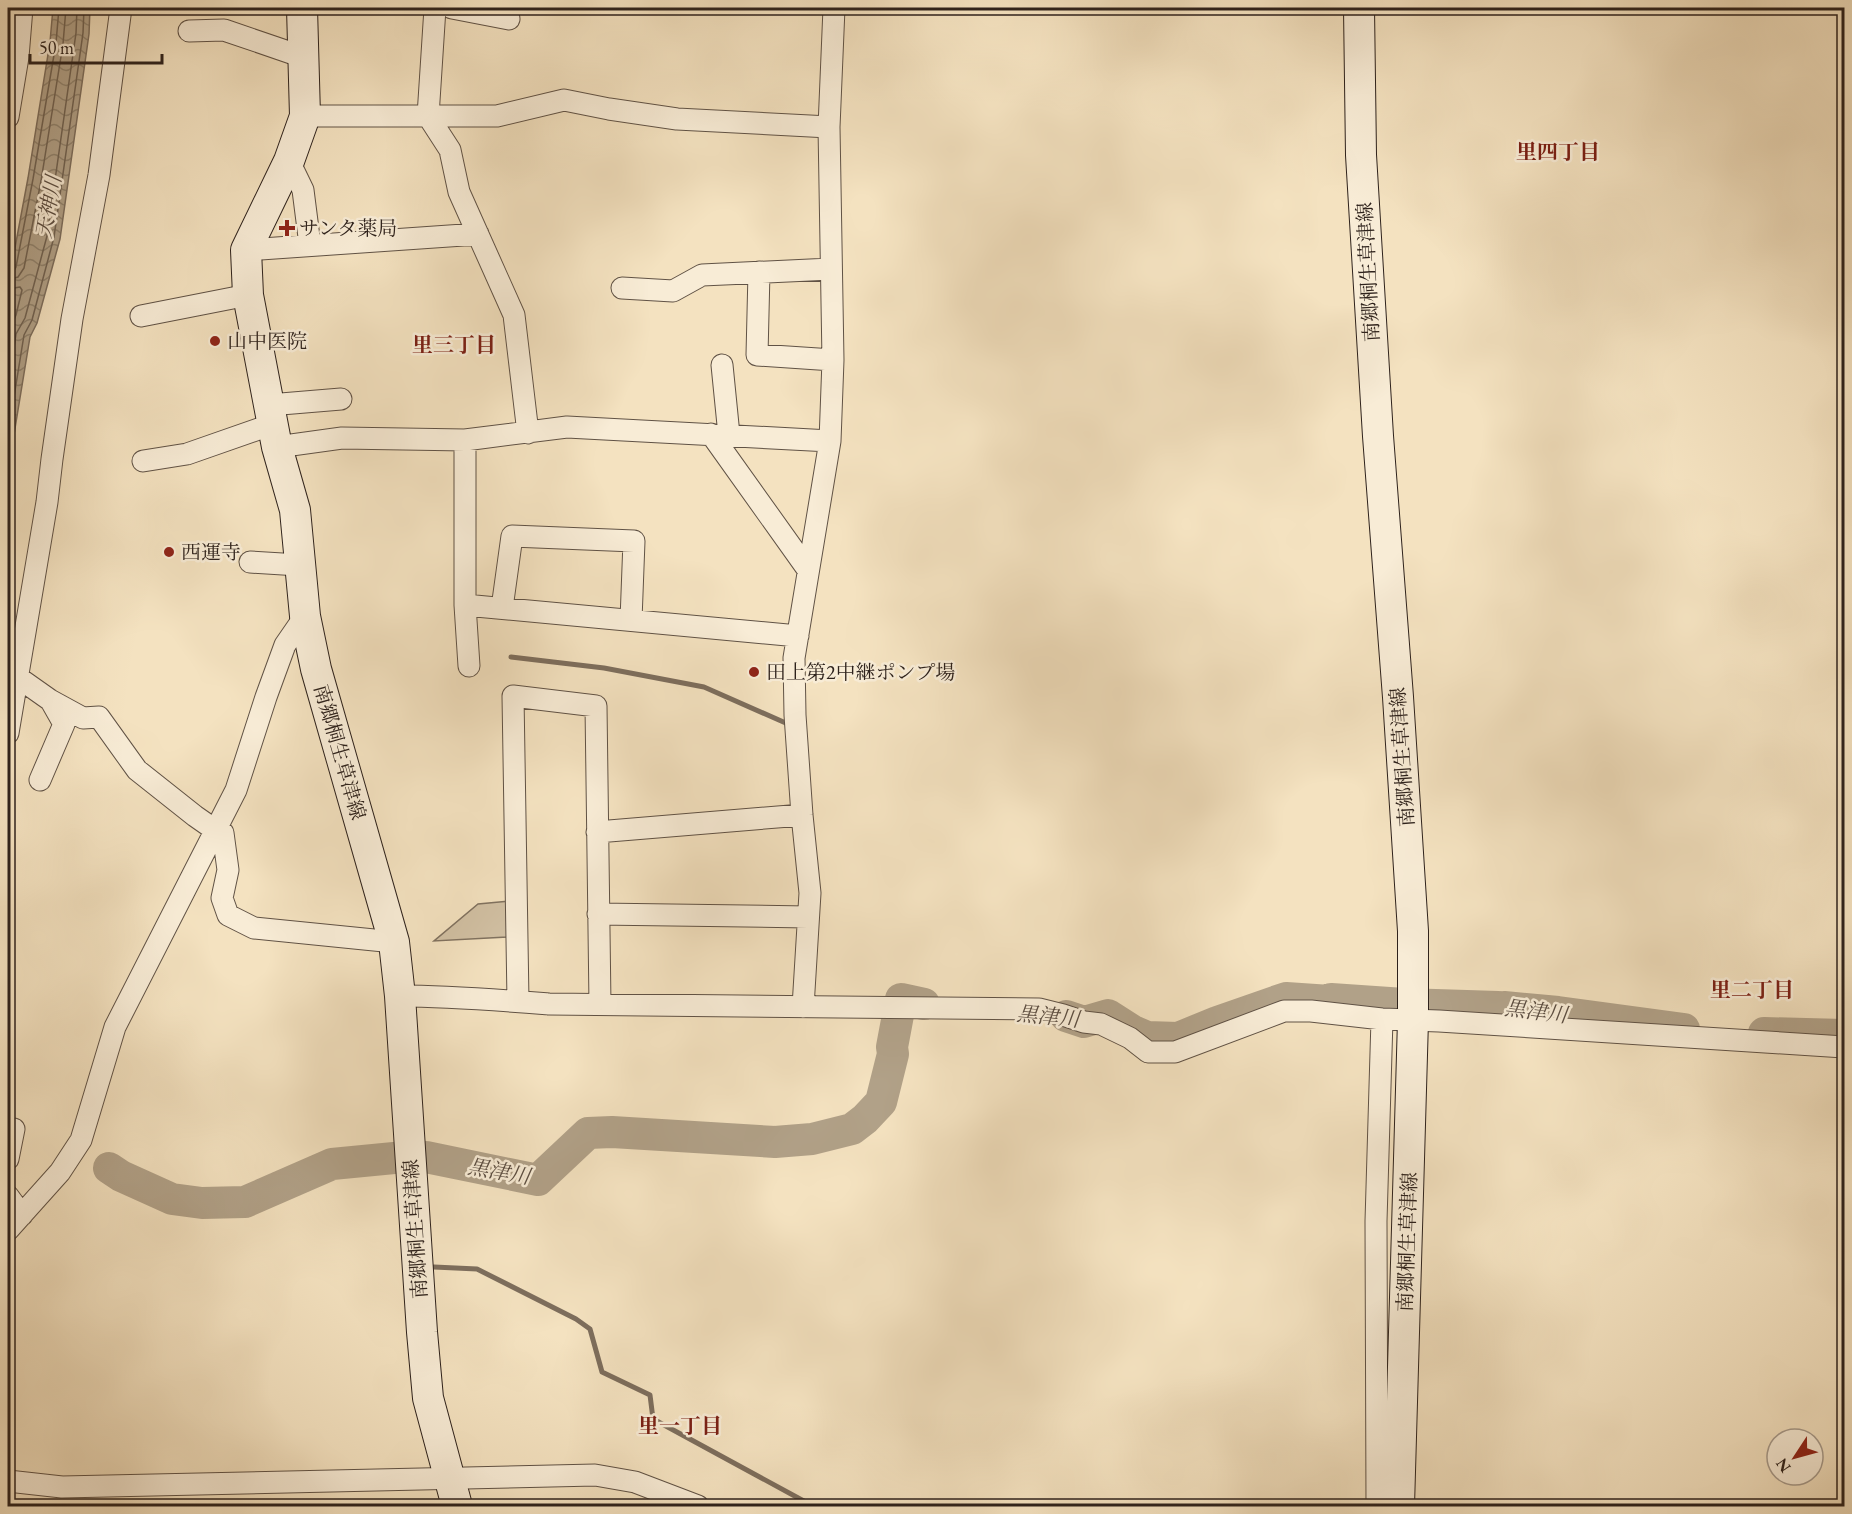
<svg xmlns="http://www.w3.org/2000/svg" width="1852" height="1514" viewBox="0 0 1852 1514" font-family="'EB Garamond','Noto Serif JP',serif">
<style>
.green{fill:#d2c1a4;stroke:#807260;stroke-width:1.5}
.water{fill:url(#water-waves);stroke:#7d6e5d;stroke-width:1.5}
.lines{fill:none;stroke-linecap:round;stroke-linejoin:round}
.shore{stroke:#706252;stroke-width:1.5}
.stream{stroke:#7d6e5d;stroke-width:5}
.river{stroke:#b1a188;stroke-width:32}
.minor-casing{stroke:#605245;stroke-width:23}
.secondary-casing{stroke:#2e221c;stroke-width:32}
.minor{stroke:#f8ecd6;stroke-width:21}
.secondary{stroke:#f8ecd6;stroke-width:30}
.poi-dot{fill:#8f2418;stroke:#f8ecd6;stroke-width:2}
.labels{text-anchor:middle;dominant-baseline:central;stroke-width:5;stroke-linejoin:round;paint-order:stroke}
.poi-label{font-size:20px;fill:#2e221c;stroke:#f8ecd6;text-anchor:start}
.street-label{font-size:20px;fill:#2e221c;stroke:#f8ecd6}
.neighbourhood-label{font-size:21px;font-weight:bold;fill:#7a1f14;stroke:#f8ecd6}
.water-label{font-size:21px;font-style:italic;fill:#5c4e42;stroke:#f8ecd6}
</style>
<defs>
<pattern id="water-waves" width="16" height="10" patternUnits="userSpaceOnUse" patternTransform="scale(1.5)"><rect width="16" height="10" fill="#b1a188"/><path d="M0 5q4-4 8 0t8 0" fill="none" stroke="#90836e"/></pattern>
</defs>
<rect width="100%" height="100%" fill="#f4e2c0"/>
<filter id="stains"><feTurbulence type="fractalNoise" baseFrequency=".00333" numOctaves="4"/><feColorMatrix values="0 0 0 0 .2 0 0 0 0 .09 0 0 0 0 .02 0 0 0 .5 -.17"/></filter>
<radialGradient id="worn" r=".72"><stop offset=".6" stop-color="#630" stop-opacity="0"/><stop offset="1" stop-color="#630" stop-opacity=".3"/></radialGradient>
<!-- green -->
<path class="green" d="M510,901l-3,36 -73,4 44,-37z"/>
<!-- water -->
<path class="water" d="M53,8h37l-1,26 -29,205 -23,84 -7,14 -22,134v-186l20,-107 22,-136z"/>
<g class="lines">
<!-- shore -->
<path class="shore" d="M8,273l5,-1 3,-5 17,-88 23,-136 3,-35
M8,280l10,-3 6,-9 17,-87 22,-137 3,-36
M8,289l12,-2 2,3 -6,25 -8,18
M8,388l8,-54 9,-16 22,-82 29,-203 1,-25
M8,434l16,-99 8,-15 22,-83 29,-204 1,-25"/>
<!-- stream -->
<path class="stream" d="M511,657l93,11 100,19 84,37
M434,1267l43,2 99,50 14,10 12,43 48,23 3,24 160,87"/>
<!-- river -->
<path class="river" d="M1066,1016l18,6 24,-7 25,16 14,6 31,1 39,-16 69,-24 44,3 1,-2 73,5 94,3 5,2 1,-2 54,5 126,17
M1764,1033l80,2
M426,1157l112,23 50,-47 24,-1 163,10 37,-3 40,-10 13,-10 16,-17 12,-48 -1,-7 9,-48 23,5
M109,1168l12,8 51,23 30,4 43,-1 87,-38 62,-6"/>
<defs>
<path id="minor" d="M435,8l-7,108 22,34 9,42 55,123 14,118
M452,8l57,11
M189,31l35,-1 79,27
M305,116h192l67,-16 45,9 68,10 152,8
M8,117l10,-60 4,-49
M289,161l14,29 7,55
M246,250l232,-16
M759,272l-2,83 76,5
M622,288l51,3 29,-16 129,-6
M141,316l107,-21
M722,365l7,70
M269,405l72,-6
M711,434l97,136
M277,447l65,-9 123,2 102,-13 263,14
M143,461l44,-7 86,-30
M250,562l49,3
M465,605v-165
M502,608l10,-72 122,5 -3,79
M469,666l-4,-61 333,31
M16,676l34,24 33,18 16,-1 38,53 58,46 20,14 8,3 5,37 -6,28 6,17 26,13 140,14
M8,733l39,-231 5,-43 20,-140 27,-144 22,-167
M40,780l24,-56 -13,-23
M597,832l205,-17
M598,914l210,3
M400,996c50,0 99,4 149,8l490,5 24,6 21,7 17,2 29,14 18,14h27l109,-41h27l71,8 57,2 405,26
M518,1001l-5,-305 83,10 4,298
M803,1007l7,-114 -8,-78 -7,-100 -1,-57 36,-217 3,-81 -4,-233 5,-119
M8,1159l6,-30
M8,1196l14,19
M8,1230l52,-58 21,-32 34,-113 121,-237 30,-93 19,-52 20,-29
M8,1481l54,6 533,-12 40,7 63,24
M1377,1506l-1,-285 6,-202"/>
<path id="secondary" d="M302,8l3,108 -16,45 -43,89 2,45 29,152 18,63 10,106 11,53 78,273 6,54 22,336 6,66 29,108
M1359,8l2,147 17,281 20,261 15,234v89l-14,486"/>
</defs>
<!-- minor casing -->
<use href="#minor" class="minor-casing"/>
<!-- secondary casing -->
<use href="#secondary" class="secondary-casing"/>
<!-- minor -->
<use href="#minor" class="minor"/>
<!-- secondary -->
<use href="#secondary" class="secondary"/>
</g>
<!-- markers -->
<g class="poi-dot">
<path d="M284 219h6v6h6v6h-6v6h-6v-6h-6v-6h6z"/>
<circle cx="215" cy="341" r="6"/>
<circle cx="169" cy="552" r="6"/>
<circle cx="754" cy="672" r="6"/>
</g>
<g class="labels">
<!-- poi labels -->
<g class="poi-label">
<text x="299" y="228">サンタ薬局</text>
<text x="227" y="341">山中医院</text>
<text x="181" y="552">西運寺</text>
<text x="766" y="672">田上第2中継ポンプ場</text>
</g>
<!-- street labels -->
<g class="street-label">
<text transform="translate(1368 272) rotate(-93)">南郷桐生草津線</text>
<text transform="translate(340 752) rotate(74)">南郷桐生草津線</text>
<text transform="translate(1402 757) rotate(-94)">南郷桐生草津線</text>
<text transform="translate(415 1229) rotate(-94)">南郷桐生草津線</text>
<text transform="translate(1407 1242) rotate(-88)">南郷桐生草津線</text>
</g>
<!-- neighbourhood labels -->
<g class="neighbourhood-label">
<text x="1558" y="151">里四丁目</text>
<text x="454" y="344">里三丁目</text>
<text x="1752" y="989">里二丁目</text>
<text x="680" y="1425">里一丁目</text>
</g>
<!-- water labels -->
<g class="water-label">
<text transform="translate(48 207) rotate(-80)">天神川</text>
<text transform="translate(1536 1011) rotate(7)">黒津川</text>
<text transform="translate(1048 1016) rotate(6)">黒津川</text>
<text transform="translate(499 1171) rotate(10)">黒津川</text>
</g>
</g>
<!-- margin -->
<rect width="1852" height="1514" fill="none" stroke="#f4e2c0" stroke-width="30"/>
<rect x="9" y="9" width="1834" height="1496" fill="none" stroke="#2e221c" stroke-width="3"/>
<rect x="15" y="15" width="1822" height="1484" fill="none" stroke="#2e221c" stroke-width="1.5"/>
<!-- north arrow -->
<g transform="translate(1795 1457) rotate(234)"><circle r="28" fill="#f8ecd6" stroke="#a79b8c" stroke-width="1.5"/>
<path d="M0-4.5L10 22L0 15L-10 22Z" fill="#8f2418"/>
<text y="-9" font-size="16" font-weight="bold" text-anchor="middle" fill="#2e221c">N</text>
</g>
<!-- scale -->
<path d="M30 54v9h132v-9" fill="none" stroke="#2e221c" stroke-width="3"/>
<text x="39" y="54" font-size="18" fill="#2e221c" stroke="#f8ecd6" stroke-width="4.5" paint-order="stroke">50 m</text>
<rect width="100%" height="100%" filter="url(#stains)"/>
<rect width="100%" height="100%" fill="url(#worn)"/>
</svg>
